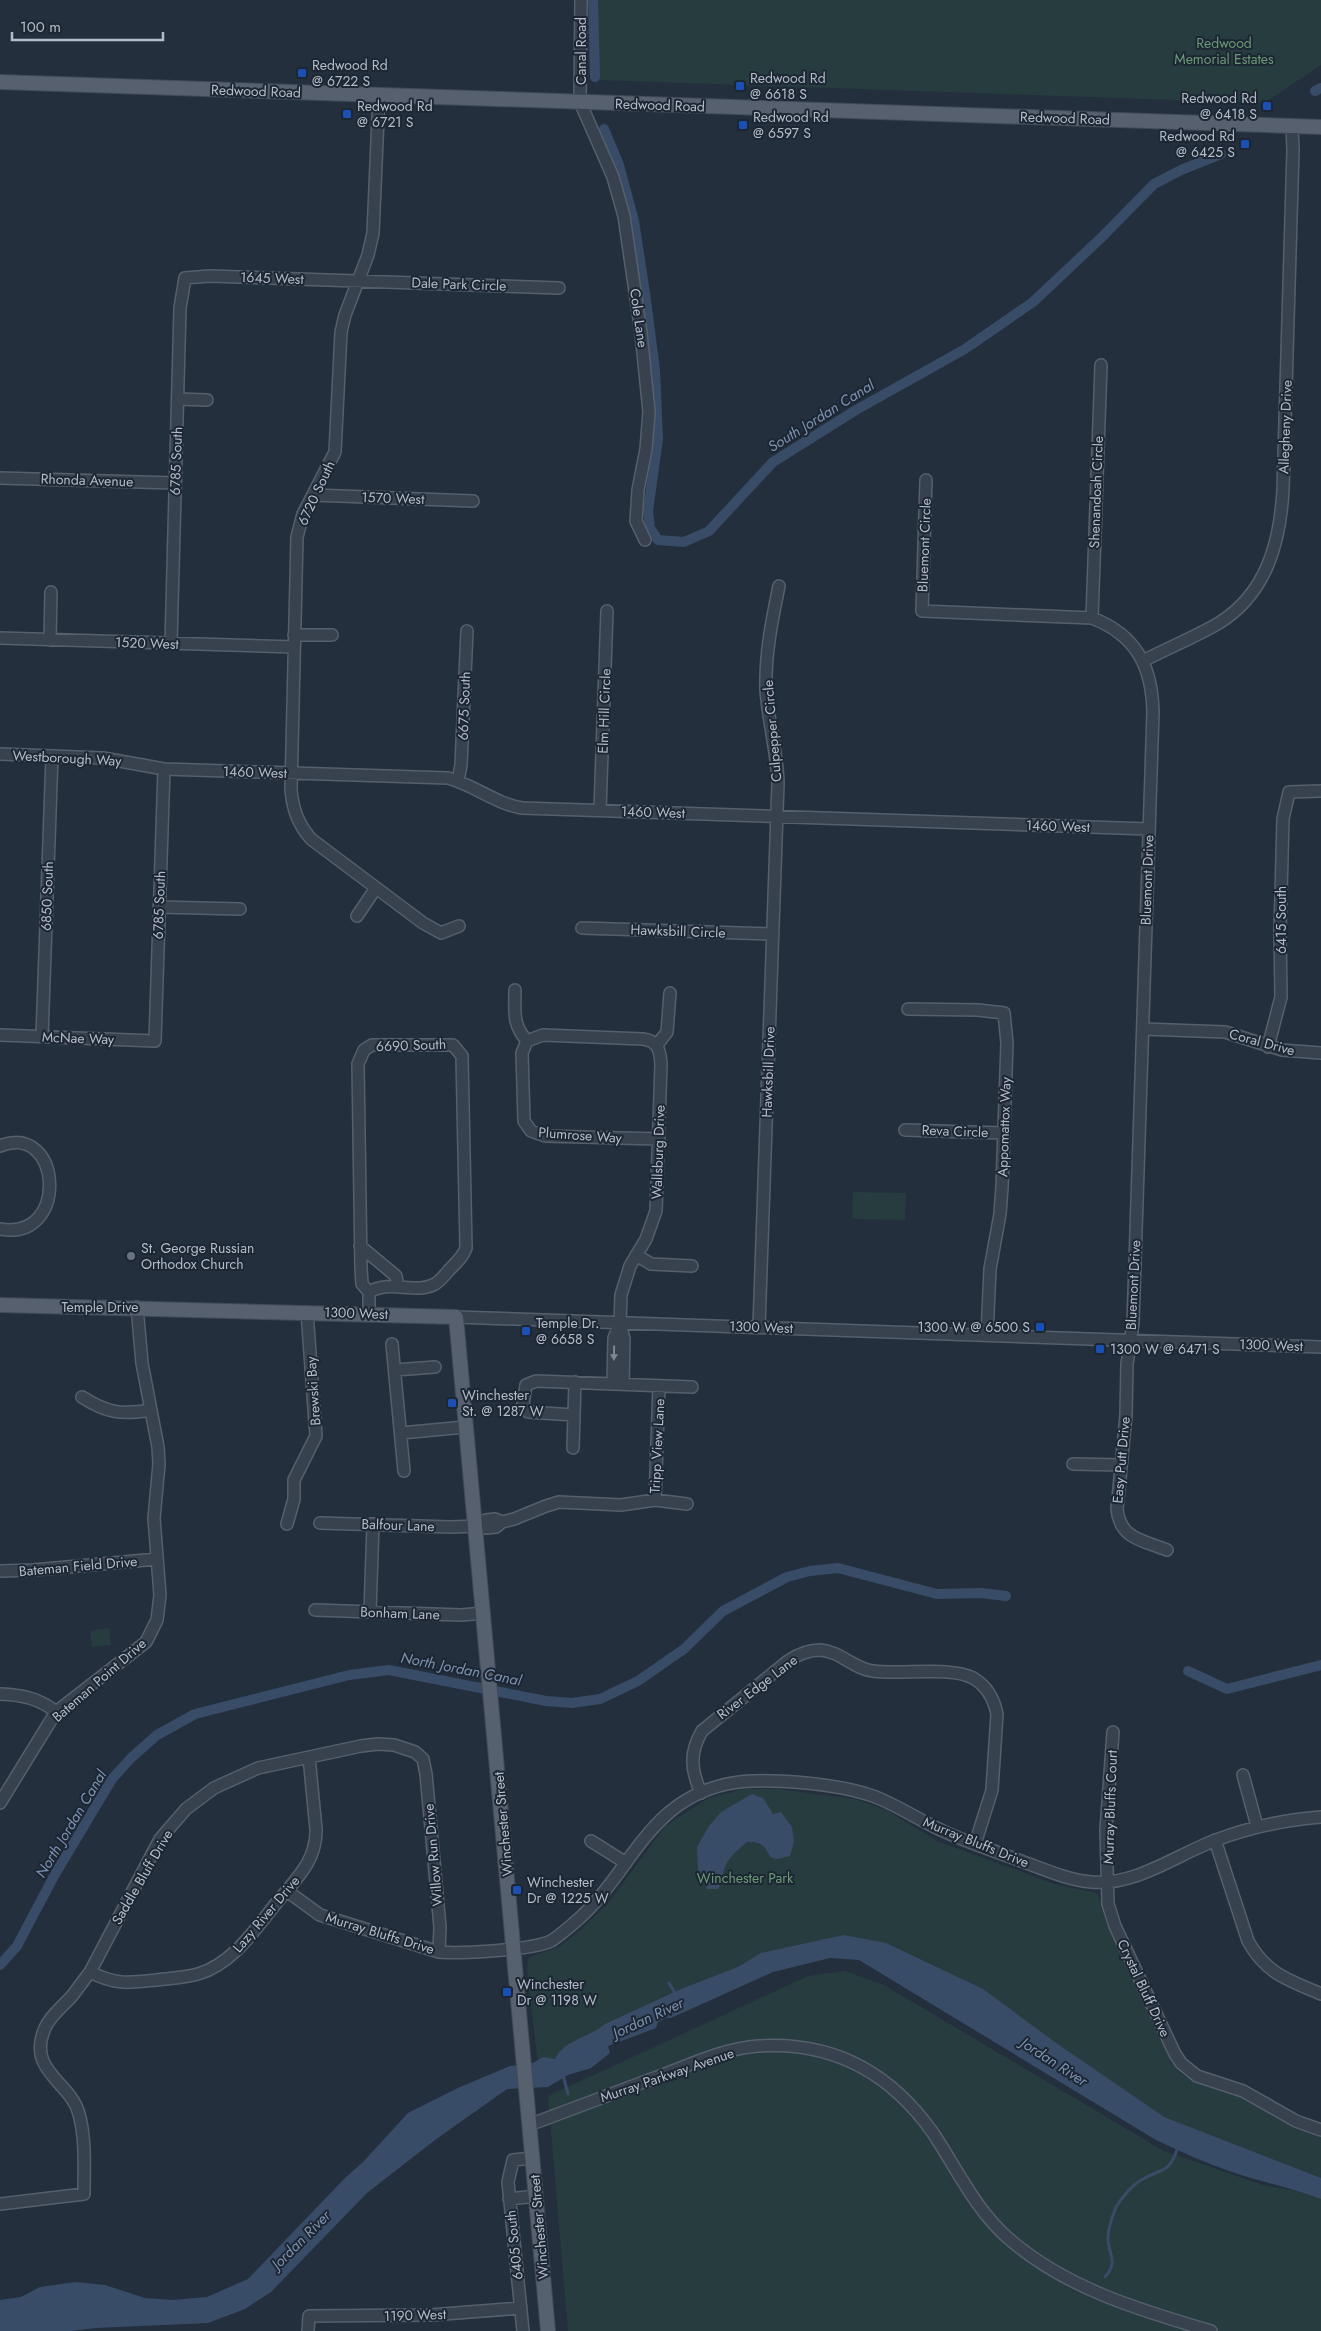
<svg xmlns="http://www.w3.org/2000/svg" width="1321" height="2331" viewBox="0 0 1321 2331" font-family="Jost,sans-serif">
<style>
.green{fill:#263c3f}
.water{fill:#394c67}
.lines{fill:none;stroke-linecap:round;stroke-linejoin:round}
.stream{stroke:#394c67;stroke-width:3}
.canal{stroke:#394c67;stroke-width:10}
.minor-casing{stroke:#565f6c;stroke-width:14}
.major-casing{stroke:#414a57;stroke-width:16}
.minor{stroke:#38414e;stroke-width:11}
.major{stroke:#56606e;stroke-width:14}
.oneway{fill:#7c8592}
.transit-dot{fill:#1a4fb4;stroke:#1d2633;stroke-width:2}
.worship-dot{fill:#6b7280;stroke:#1d2633;stroke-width:2}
.labels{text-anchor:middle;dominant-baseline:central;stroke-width:4;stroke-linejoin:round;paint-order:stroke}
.park-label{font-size:14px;fill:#6b9a76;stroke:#1d2633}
.street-label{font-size:14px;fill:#b4bcc9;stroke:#1d2633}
.poi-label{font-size:14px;fill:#b4bcc9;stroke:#1d2633;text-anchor:start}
.water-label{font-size:15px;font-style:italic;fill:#7c92b1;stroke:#1d2633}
</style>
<rect width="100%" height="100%" fill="#242f3e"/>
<!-- green -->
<path class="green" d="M596,0h725v65l-57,38 -665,-23z
M853,1192l53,1 -1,27 -53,-1z
M109,1628l2,17 -19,2 -2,-16z
M744,1789h34l77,10 31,11 51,31 118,43 41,9 4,6 6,22 65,141 10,12 18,10 51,17 43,25 28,11v43l-145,-51 -307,-179 -82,5 -248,117 -12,-102 2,-13 30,-10 28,-23 23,-23 56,-76 43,-27z
M845,1971l39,14 278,165 101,35 50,9 8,4v133h-753l-20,-235 260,-120z"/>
<!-- water -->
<path class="water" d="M752,1794l11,4 10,16 8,-2 11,15 2,15 -4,14 -13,3 -7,-2c-4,-12 -12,-16 -23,-15 -9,8 -20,16 -23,28 -2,8 -1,12 -6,19h-11l-9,-19 -1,-23 12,-21 12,-14z
M844,1935l42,8 97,46 69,51 112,77 157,61v21c-29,-11 -60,-17 -89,-27 -26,-9 -51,-20 -76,-32l-297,-180 -29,-2 -57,14 -102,46h-5l-8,4 -2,6 -48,18 2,7 -19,15 -23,7 -20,12 -41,2 -72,51 -68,53 -96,99 -26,17 -37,14 -112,5 -25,3h-71v-31l21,-3 19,-10 36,-5 29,3 40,13 27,2 35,-3 41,-18 97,-101 19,-17 44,-48 52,-26 50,-21 23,-3 10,-6 12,2c9,-19 35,-22 50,-35l76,-35 57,-22 23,-14z"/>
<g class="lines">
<!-- stream -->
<path class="stream" d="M669,1983l7,12
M563,2075l5,19
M1105,2277c13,-15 5,-20 3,-36 -1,-11 4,-24 8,-34 6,-10 17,-23 27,-28 21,-12 26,-5 35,-32"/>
<!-- canal -->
<path class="canal" d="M593,0l2,77
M1315,91l6,-3
M604,129l15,36 15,56 11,72 10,77 3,69 -10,72 2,17 8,12 26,2 25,-11 64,-69 83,-52 109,-61 68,-47 69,-65 52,-53 27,-14 40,-16
M1188,1671l39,18 94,-24
M0,1965l17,-19 37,-70 58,-97 19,-21 26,-23 38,-21 154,-39 40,-5 157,31 26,2 28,-4 38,-18 46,-32 39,-38 64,-34 23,-6 28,-3 99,26 44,-1 25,3"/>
<defs>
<path id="minor" d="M581,0l-1,102 33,75 11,39 17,117 8,79 -3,37 -8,41 -2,31 9,19
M379,95l-6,138 -5,22 -23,60 -4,17 -6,120 -32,62 -6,23 -6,253c2,20 7,34 20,49l112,84 18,10 18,-7
M178,399l29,1
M0,478l175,5
M926,480l-4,131 170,7c44,17 60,48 61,94l-20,611 -6,41 -1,51 -9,94c3,30 25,31 50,41
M313,495l160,6
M1092,618l9,-253
M294,635h38
M0,638l294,9
M50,640l1,-48
M171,643l9,-335 5,-30 24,-2 350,12
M1143,661c25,-13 52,-24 76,-38 48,-30 61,-81 64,-133l10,-340 -1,-25
M0,754l103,4 61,11 284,9c26,7 48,26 74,30l627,21
M458,781l3,-16 6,-134
M600,810l7,-199
M159,907l81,2
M357,916l19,-28
M582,928l191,6
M515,990c0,22 -3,34 12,51
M908,1009l70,1 26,3 3,30 -5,144 -2,27 -10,55 -3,66
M1143,1029l82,3 57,18 39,3
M0,1035l155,6 9,-272
M42,1037l10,-281
M657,1045l10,-13 3,-39
M1268,1047l13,-50 -1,-65 3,-113 6,-27 32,-1
M905,1130l99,3
M0,1146c62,-25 70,96 0,83
M360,1246l36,30 2,10
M636,1255l15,9 41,2
M369,1314v-22c22,-13 46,3 66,-8 5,-3 10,-9 14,-14 7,-7 14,-13 17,-22l-4,-192 -9,-11h-81l-8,5 -6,14 3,204 1,16 7,8
M456,1317l865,30
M759,1327l19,-544c-1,-32 -10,-62 -12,-94 -1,-35 6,-69 13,-103
M392,1344l12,127
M395,1370l40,-3
M613,1383l1,-45 6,-15
M623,1384l1,-45 -4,-16 1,-28 9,-29 16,-27 10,-28 5,-147c-1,-14 -3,-23 -18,-25l-100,-4 -16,6 -5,12 2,68 7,10 14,5 114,3
M82,1397c25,16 39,18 69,13
M574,1415l-46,-3 -5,-8 3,-19 10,-4 156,6
M401,1433l64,-6
M573,1448l2,-66
M1073,1464l47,1
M655,1500l4,-114
M320,1523l131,4 25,-1 11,2 9,-1 6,-5
M287,1524l7,-25v-19l22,-44 -9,-124
M476,1526l10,-6 9,-1 7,3 12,-3 32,-13 13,-4 62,3 34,-5 32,4
M0,1571l33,-1 124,-11
M315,1610l146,5 23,-2
M370,1612l3,-88
M0,1694c22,1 39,4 56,18
M1113,1732l-7,98 2,74 7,22 60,128 6,9 16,13 46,15 53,30 25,9
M1243,1775l14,51
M701,1793c-10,-23 -12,-40 1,-62l86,-70c9,-6 20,-11 32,-11 20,1 34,19 53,21 27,4 77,-5 100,7 14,8 21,21 24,36l-5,76 -17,54
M0,1803l56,-91 90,-70 11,-22 3,-25 -6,-77 5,-54 -1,-17 -16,-84 -5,-56
M1215,1840l33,101c18,33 41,39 73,53
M591,1841l35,22
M287,1891l33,24 119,37c22,2 93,-2 112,-11 8,-5 16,-12 23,-18 57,-48 71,-121 153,-139 35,-8 112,0 146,12 24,9 46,24 70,35 25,12 52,20 78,30 23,8 46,19 70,21 45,4 85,-27 125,-42 34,-13 68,-20 105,-23
M90,1972c26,13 38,11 66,8 14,-2 28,-2 42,-6 35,-10 58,-46 80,-73 19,-23 39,-41 38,-72l-7,-72
M529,2125c46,-17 91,-34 136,-51 29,-11 62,-26 93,-28 74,-5 132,26 175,87 24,36 42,76 75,105 57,50 131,72 203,93
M509,2199l27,-3
M0,2204l84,-10c0,-26 2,-55 -5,-80 -8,-32 -53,-43 -34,-86 5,-12 18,-22 27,-32 6,-8 12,-16 18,-24l70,-133 26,-30 28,-21 44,-20 103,-22 17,-2 16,1 21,7 8,7 3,15 14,153 -1,25
M308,2331l1,-15 122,-1 90,-7
M523,2331l-15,-149 5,-22 19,-2"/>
<path id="major" d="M0,82l1321,45
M0,1305l456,12 92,1014"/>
</defs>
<!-- minor casing -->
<use href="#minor" class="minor-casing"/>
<!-- major casing -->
<use href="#major" class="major-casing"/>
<!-- minor -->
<use href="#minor" class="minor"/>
<!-- major -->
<use href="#major" class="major"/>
</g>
<!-- one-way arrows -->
<defs><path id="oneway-solid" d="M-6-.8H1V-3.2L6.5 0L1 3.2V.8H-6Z" transform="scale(1.25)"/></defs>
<use class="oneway" href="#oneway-solid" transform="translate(614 1353) rotate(91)"/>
<!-- markers -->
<g class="transit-dot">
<rect x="297" y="68" width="10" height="10" rx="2.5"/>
<rect x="735" y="81" width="10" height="10" rx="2.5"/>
<rect x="1262" y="101" width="10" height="10" rx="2.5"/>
<rect x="342" y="109" width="10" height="10" rx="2.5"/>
<rect x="738" y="120" width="10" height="10" rx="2.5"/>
<rect x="1240" y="139" width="10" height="10" rx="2.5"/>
<rect x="1035" y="1322" width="10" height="10" rx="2.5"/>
<rect x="521" y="1326" width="10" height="10" rx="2.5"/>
<rect x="1095" y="1344" width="10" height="10" rx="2.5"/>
<rect x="447" y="1398" width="10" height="10" rx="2.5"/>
<rect x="512" y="1885" width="10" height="10" rx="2.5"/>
<rect x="502" y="1987" width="10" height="10" rx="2.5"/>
</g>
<circle class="worship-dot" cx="131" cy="1256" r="5"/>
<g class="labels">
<!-- park labels -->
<g class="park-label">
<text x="1224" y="43">Redwood<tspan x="1224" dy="16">Memorial Estates</tspan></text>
<text x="745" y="1878">Winchester Park</text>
</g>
<!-- street labels -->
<g class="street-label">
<text transform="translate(581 51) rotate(-90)">Canal Road</text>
<text transform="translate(256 91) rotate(2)">Redwood Road</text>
<text transform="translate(660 105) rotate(2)">Redwood Road</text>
<text transform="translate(1065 118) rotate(2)">Redwood Road</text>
<text transform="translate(272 278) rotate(2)">1645 West</text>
<text transform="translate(459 284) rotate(2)">Dale Park Circle</text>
<text transform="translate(639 318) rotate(82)">Cole Lane</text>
<text transform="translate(1285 427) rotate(-88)">Allegheny Drive</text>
<text transform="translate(176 461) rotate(-88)">6785 South</text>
<text transform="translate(87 480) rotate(2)">Rhonda Avenue</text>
<text transform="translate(1096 492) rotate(-88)">Shenandoah Circle</text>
<text transform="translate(316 493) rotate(-65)">6720 South</text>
<text transform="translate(393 498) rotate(2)">1570 West</text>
<text transform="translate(924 545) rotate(-88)">Bluemont Circle</text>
<text transform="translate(147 643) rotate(2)">1520 West</text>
<text transform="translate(464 706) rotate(-88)">6675 South</text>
<text transform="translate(604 711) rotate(-88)">Elm Hill Circle</text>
<text transform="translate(772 731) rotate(-95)">Culpepper Circle</text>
<text transform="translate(67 758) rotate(3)">Westborough Way</text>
<text transform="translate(255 772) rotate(2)">1460 West</text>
<text transform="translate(653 812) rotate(2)">1460 West</text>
<text transform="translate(1058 826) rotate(2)">1460 West</text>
<text transform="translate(1147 880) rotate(-88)">Bluemont Drive</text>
<text transform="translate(47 896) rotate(-88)">6850 South</text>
<text transform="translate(159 905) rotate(-88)">6785 South</text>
<text transform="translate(1281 920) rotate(-90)">6415 South</text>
<text transform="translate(678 931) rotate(2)">Hawksbill Circle</text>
<text transform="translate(78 1038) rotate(2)">McNae Way</text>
<text transform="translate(1262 1042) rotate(15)">Coral Drive</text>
<text transform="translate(411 1045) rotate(-2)">6690 South</text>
<text transform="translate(768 1072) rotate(-88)">Hawksbill Drive</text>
<text transform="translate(1004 1127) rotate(-88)">Appomattox Way</text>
<text transform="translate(955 1131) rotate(2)">Reva Circle</text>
<text transform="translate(580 1135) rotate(4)">Plumrose Way</text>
<text transform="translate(658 1152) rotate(-88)">Wallsburg Drive</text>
<text transform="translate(1133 1285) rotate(-87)">Bluemont Drive</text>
<text x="100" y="1307">Temple Drive</text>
<text transform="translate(356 1313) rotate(2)">1300 West</text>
<text transform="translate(761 1327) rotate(2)">1300 West</text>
<text transform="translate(1271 1345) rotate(2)">1300 West</text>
<text transform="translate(313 1391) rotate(-94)">Brewski Bay</text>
<text transform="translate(657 1446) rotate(-87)">Tripp View Lane</text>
<text transform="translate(1121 1460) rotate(-85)">Easy Putt Drive</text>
<text transform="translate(398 1525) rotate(2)">Balfour Lane</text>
<text transform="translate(78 1566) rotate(-5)">Bateman Field Drive</text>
<text transform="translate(400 1613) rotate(2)">Bonham Lane</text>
<text transform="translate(99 1680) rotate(-41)">Bateman Point Drive</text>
<text transform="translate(757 1687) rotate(-37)">River Edge Lane</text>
<text transform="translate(1110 1807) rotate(-88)">Murray Bluffs Court</text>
<text transform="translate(503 1824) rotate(-95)">Winchester Street</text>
<text transform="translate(976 1842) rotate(22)">Murray Bluffs Drive</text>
<text transform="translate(433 1855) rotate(-95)">Willow Run Drive</text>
<text transform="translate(142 1877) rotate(-60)">Saddle Bluff Drive</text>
<text transform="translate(266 1914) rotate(-50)">Lazy River Drive</text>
<text transform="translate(380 1933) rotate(17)">Murray Bluffs Drive</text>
<text transform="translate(1144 1988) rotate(65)">Crystal Bluff Drive</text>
<text transform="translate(667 2075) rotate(-19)">Murray Parkway Avenue</text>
<text transform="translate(539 2227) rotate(-95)">Winchester Street</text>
<text transform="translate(514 2245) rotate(-96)">6405 South</text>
<text transform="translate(415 2315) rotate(-2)">1190 West</text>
</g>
<!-- poi labels -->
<g class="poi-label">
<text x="312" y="65">Redwood Rd<tspan x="312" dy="16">@ 6722 S</tspan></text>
<text x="750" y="78">Redwood Rd<tspan x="750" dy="16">@ 6618 S</tspan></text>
<text x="1257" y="98" text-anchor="end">Redwood Rd<tspan x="1257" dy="16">@ 6418 S</tspan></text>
<text x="357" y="106">Redwood Rd<tspan x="357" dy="16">@ 6721 S</tspan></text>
<text x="753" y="117">Redwood Rd<tspan x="753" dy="16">@ 6597 S</tspan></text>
<text x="1235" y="136" text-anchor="end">Redwood Rd<tspan x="1235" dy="16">@ 6425 S</tspan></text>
<text x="141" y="1248">St. George Russian<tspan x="141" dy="16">Orthodox Church</tspan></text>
<text x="536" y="1323">Temple Dr.<tspan x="536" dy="16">@ 6658 S</tspan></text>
<text x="1030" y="1327" text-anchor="end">1300 W @ 6500 S</text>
<text x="1110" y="1349">1300 W @ 6471 S</text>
<text x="462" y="1395">Winchester<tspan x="462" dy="16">St. @ 1287 W</tspan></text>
<text x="527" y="1882">Winchester<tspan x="527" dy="16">Dr @ 1225 W</tspan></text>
<text x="517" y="1984">Winchester<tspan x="517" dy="16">Dr @ 1198 W</tspan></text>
</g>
<!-- water labels -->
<g class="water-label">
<text transform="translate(821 416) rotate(-32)">South Jordan Canal</text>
<text transform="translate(461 1669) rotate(11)">North Jordan Canal</text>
<text transform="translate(71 1824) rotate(-59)">North Jordan Canal</text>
<text transform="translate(648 2018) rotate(-25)">Jordan River</text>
<text transform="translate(1054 2062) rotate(33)">Jordan River</text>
<text transform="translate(301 2240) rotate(-45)">Jordan River</text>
</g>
</g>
<!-- scale -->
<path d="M12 32v8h151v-8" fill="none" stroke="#b4bcc9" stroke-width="2.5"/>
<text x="20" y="32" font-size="15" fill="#b4bcc9" stroke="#1d2633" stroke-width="4" paint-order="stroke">100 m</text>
</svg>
